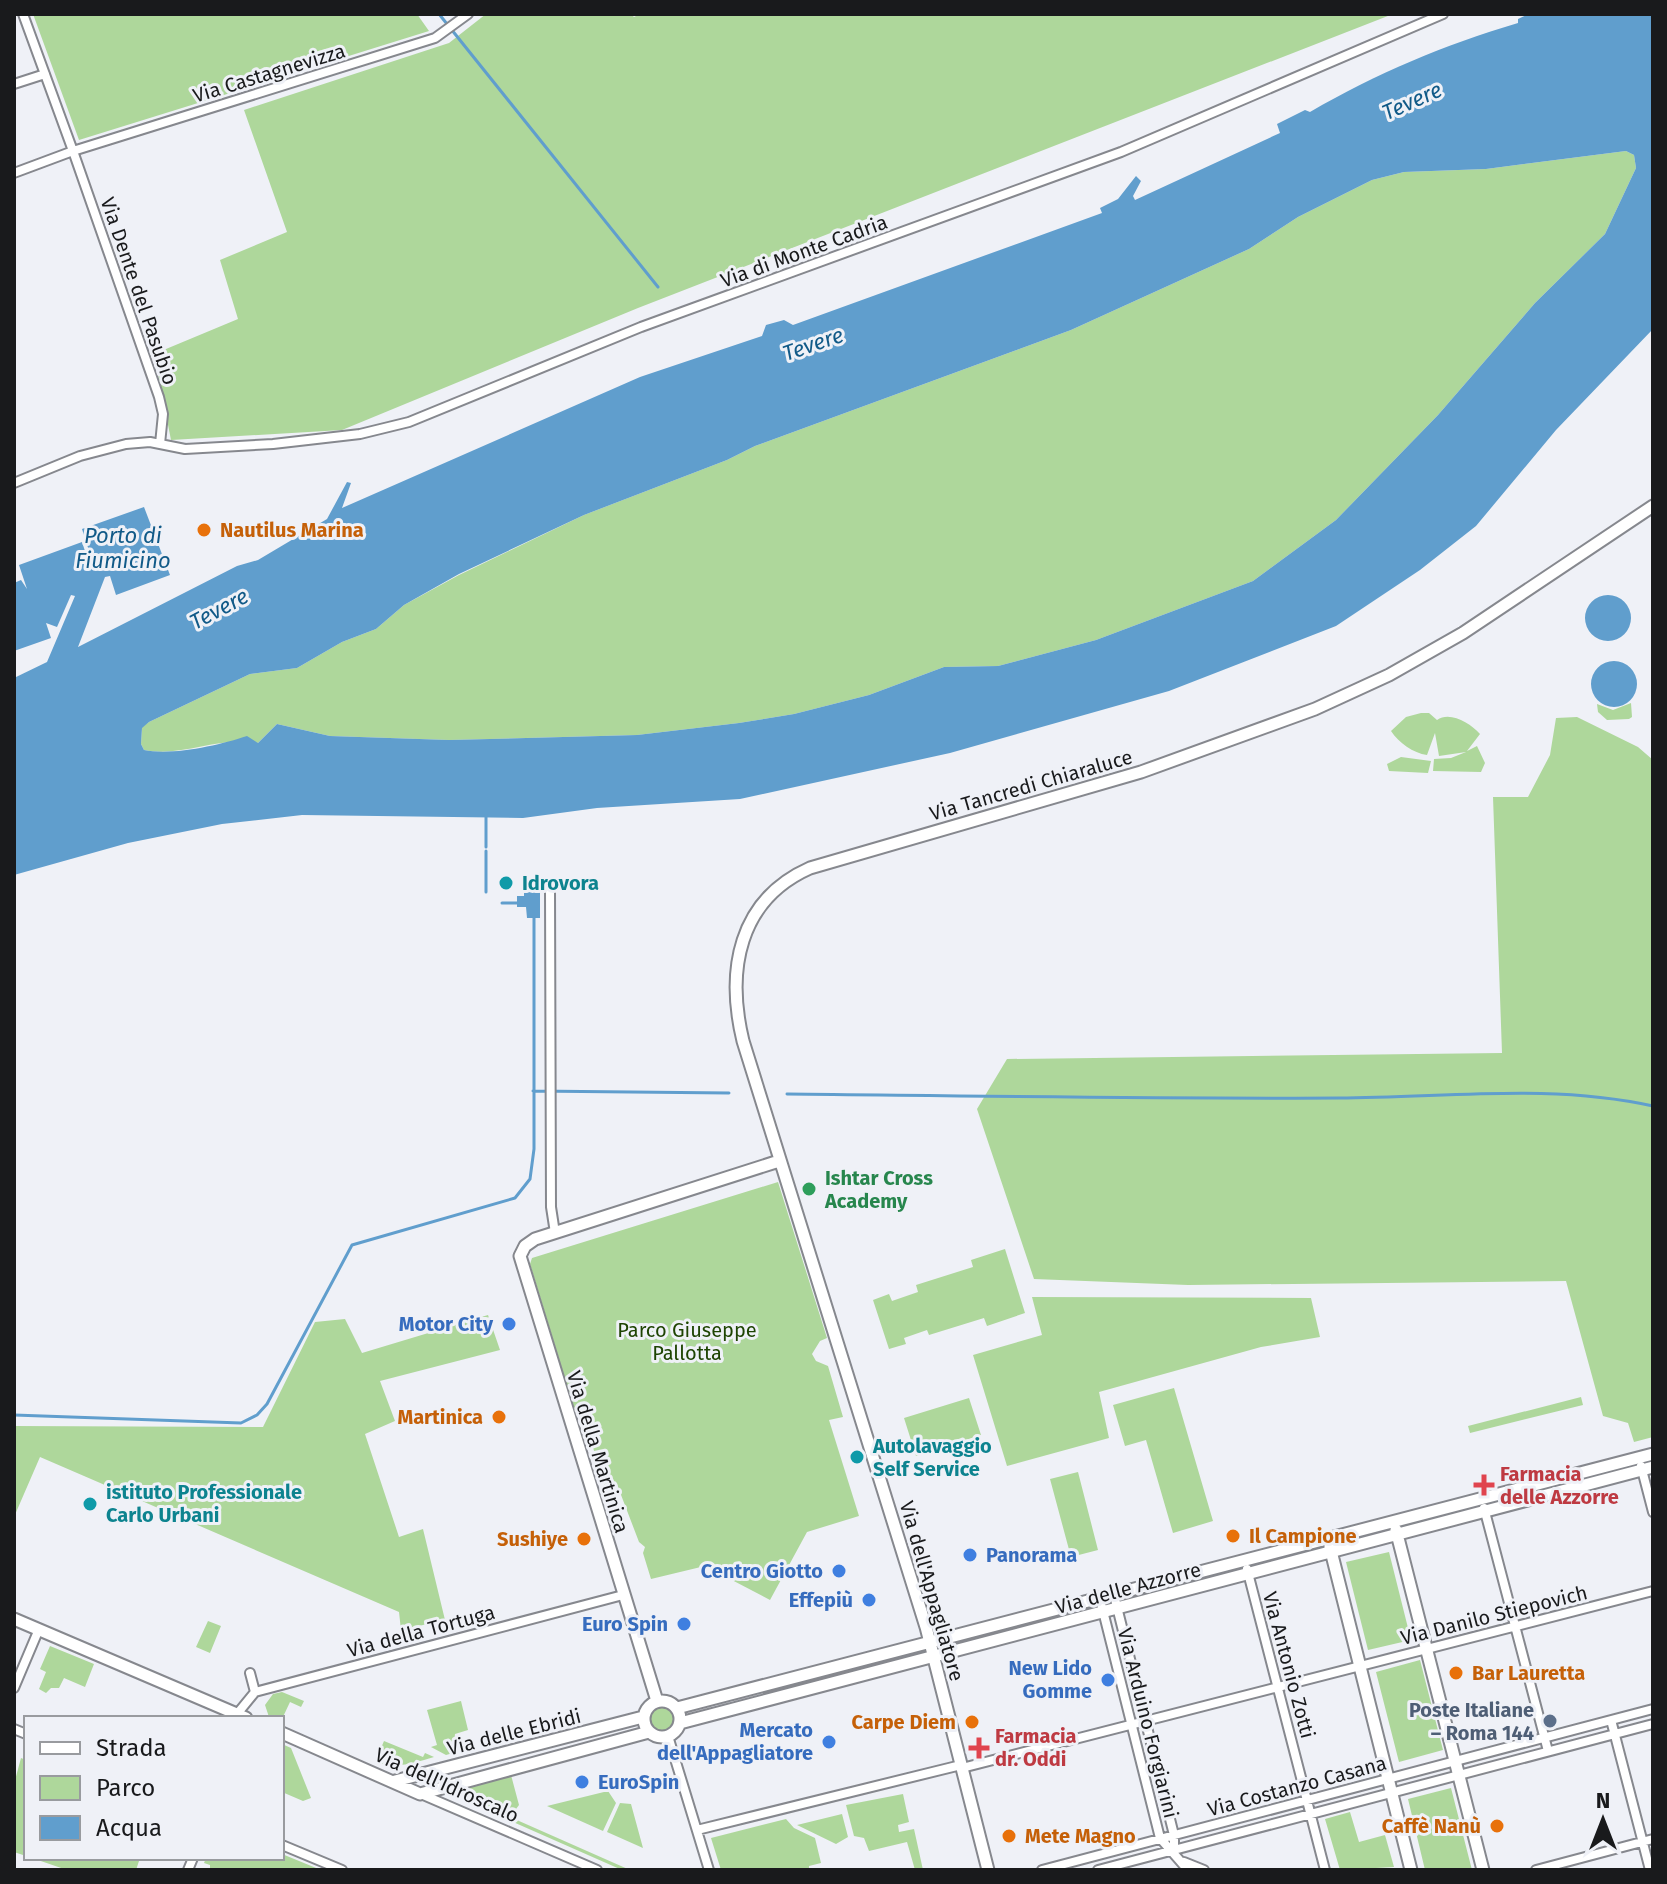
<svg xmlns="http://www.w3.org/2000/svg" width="1667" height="1884" viewBox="0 0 1667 1884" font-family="'Fira Sans',sans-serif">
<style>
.green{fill:#aed79b}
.water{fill:#609ecd;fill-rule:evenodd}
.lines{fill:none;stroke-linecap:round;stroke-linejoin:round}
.stream{stroke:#609ecd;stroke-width:3}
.street-casing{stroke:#86888e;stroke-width:12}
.secondary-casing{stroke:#86888e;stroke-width:15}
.street{stroke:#fff;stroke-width:8}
.secondary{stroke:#fff;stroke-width:11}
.food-dot{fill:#e8710a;stroke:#eff1f7;stroke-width:3}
.culture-dot{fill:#0f9aa8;stroke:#eff1f7;stroke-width:3}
.leisure-dot{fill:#2e9e5b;stroke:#eff1f7;stroke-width:3}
.shop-dot{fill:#3f7fe0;stroke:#eff1f7;stroke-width:3}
.health-dot{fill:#e0444e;stroke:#eff1f7;stroke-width:3}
.service-dot{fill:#5c6f8a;stroke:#eff1f7;stroke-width:3}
.labels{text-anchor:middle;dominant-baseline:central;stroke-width:6;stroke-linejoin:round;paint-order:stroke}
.street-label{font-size:20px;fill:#191a1c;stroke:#eff1f7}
.food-label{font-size:20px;font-weight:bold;fill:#c56008;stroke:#eff1f7;text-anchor:start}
.culture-label{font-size:20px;font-weight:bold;fill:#0d838f;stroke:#eff1f7;text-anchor:start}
.leisure-label{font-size:20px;font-weight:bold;fill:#27864d;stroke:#eff1f7;text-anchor:start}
.shop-label{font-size:20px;font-weight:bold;fill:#366cbe;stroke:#eff1f7;text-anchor:end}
.park-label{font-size:20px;fill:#1e4402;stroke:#eff1f7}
.health-label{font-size:20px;font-weight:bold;fill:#be3a42;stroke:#eff1f7;text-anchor:start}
.service-label{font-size:20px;font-weight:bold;fill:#4e5e75;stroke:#eff1f7;text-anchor:end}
.water-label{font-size:22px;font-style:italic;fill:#115a88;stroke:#eff1f7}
</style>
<rect width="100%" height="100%" fill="#eff1f7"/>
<!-- green -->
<path class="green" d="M33,14h384l12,17 -350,109z
M486,14h145l3,3 6,-3h753l-755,294 -296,122 -171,10 -17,-86 84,-35 -18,-59 67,-28 -43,-122 205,-67z
M1626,151l8,4 2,13 -31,66 -70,69 -97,112 -102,105 -83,61 -157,59 -98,26 -54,1 -75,28 -75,19 -55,9 -102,12 -188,5 -119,-4 -53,-12 -19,19c-36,-8 -77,15 -114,7l-3,-6 1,-17 7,-5 101,-48 47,-6 45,-26 34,-13 28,-24 55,-30 125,-60 143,-55 28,-14 316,-116 178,-81 49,-32 74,-37 32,-8 82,-3z
M1631,703l1,14 -3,2 -22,1 -9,-8 -1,-8 16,6z
M1421,713h8l8,7c13,-9 33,3 43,14l-13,17 10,-5 8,17 -4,9 -48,-1 1,-12 17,-1 15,-6 -27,4 -4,-23 -8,22c-14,-2 -28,-12 -36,-24l15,-14z
M1577,717l61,30 15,13v677l-19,5 -6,-19 -25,-7 -37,-135 -378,4 -154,-6 -57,-170 30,-50 495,-6 -9,-256h35l22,-42 6,-37z
M1401,757l30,4 -3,12 -39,-2 -2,-7z
M778,1182l49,156 -7,3 -8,13 4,7 12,5 15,51 -14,3 30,96 -52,16 -37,68 -65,-34 -54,13 -8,-26 2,-6 -6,-5 -21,-55 -12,4 -17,-57 3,-9 -10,-12 -6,2 -46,-151 2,-6z
M1005,1249l20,64 -38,13 -3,-8 -55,17 -2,-5 -23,8 2,6 -17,5 -16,-49 16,-6 3,7 26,-9 -2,-7 57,-18 -2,-7z
M1032,1297l279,1 9,39 -59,10 -162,45 10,46 -102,28 -34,-111 69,-20z
M488,1315l12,35 -120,31 15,40 -30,13 34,103 24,-8 22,91 -44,10 -2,-18 -359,-155 -26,60v-91l249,1 52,-105 30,-3 17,34z
M1174,1388l39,133 -40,12 -27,-93 -21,6 -12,-41z
M1581,1397l2,8 -113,28 -2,-7z
M969,1398l12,37 -65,21 -12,-38z
M1078,1472l20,78 -27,7 -21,-78z
M1389,1552l22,88 -43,10 -22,-88z
M208,1621l13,5 -11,27 -14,-6z
M50,1646l44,18 -9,23 -21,-9 -5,10h-8l-5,5 -7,-4 7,-17 -6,-3z
M1420,1660l23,90 -44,12 -23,-90z
M282,1692l22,9 -3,6 -11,-5 -8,17 -13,-2 -4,-12 8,-11z
M461,1701l7,29 -13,4 -2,19 -7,2 -15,-8 6,-2 -10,-35z
M650 1719a12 12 0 1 1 24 0a12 12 0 1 1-24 0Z
M384,1741l39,16 2,-4 9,4c-20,6 -36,12 -59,5z
M282,1744l9,4 20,50 -8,3 -21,-9z
M21,1758l5,2v96l-12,-4v-68z
M511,1775l8,30 -9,12 120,53h-8l-154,-68 -3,-10 6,-5z
M1451,1788l21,82h-47l-17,-71z
M608,1791l8,12 -13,28 -56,-25z
M903,1794l6,28 -11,3 1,7 15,-3 9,41h-8l-8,-28 -38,9 -5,-13 -10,-2 -8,-31z
M620,1803l11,1 12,44 -36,-16z
M1350,1812l9,30 26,-7 9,32 -54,3 -15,-51z
M842,1814l6,23 -12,7 -39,-19z
M786,1819l8,9 21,10 6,25 -12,3v4h-88l-10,-32z
M282,1854l39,16h-111v-5l-6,-2 2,-5h76z
M32,1858h108l-4,12h-69z"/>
<!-- water -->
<path class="water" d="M1529,14h124v315l-97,101 -80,96 -56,44 -84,56 -167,65 -219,62 -210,46 -143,9 -74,10 -221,-3 -80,9 -94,19 -114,32v-197l33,-16 28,-66 -4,-1 -14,32 -11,-4 5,15 -37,13v-68l7,-3 6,9 -8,-24 63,-23 5,15h4l-9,-28 62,-22 26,68 -54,20 -6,-19 -5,1 -27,70 159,-81 21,-6 69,-41 20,-37 4,1 -9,25 298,-131 122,-41 4,-11 18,-5 9,5 309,-112 -2,-5 18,-9 18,-23 5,5 -8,15 2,4 145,-67 -3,-9 28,-14 5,2c67,-39 134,-67 208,-89v-4zM1626,151l8,4 2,13 -31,66 -70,69 -97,112 -102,105 -83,61 -157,59 -98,26 -54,1 -75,28 -75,19 -55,9 -102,12 -188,5 -119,-4 -53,-12 -19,19 -11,-7c-27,9 -75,20 -103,14l-3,-6 1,-16 7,-6 101,-48 47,-6 45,-26 34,-13 28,-24 55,-31 125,-59 143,-55 28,-14 316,-116 178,-81 49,-32 74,-37 32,-8 82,-3z
M1585 618a23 23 0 1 1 46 0a23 23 0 1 1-46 0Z
M1591 684a23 23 0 1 1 46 0a23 23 0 1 1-46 0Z
M524,886h16v32h-13l-1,-11h-9v-11h7z"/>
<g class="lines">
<!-- stream -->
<path class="stream" d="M439,14l219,273
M486,847v-32
M486,892v-41
M502,903h15
M533,1091l196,2
M787,1094c184,2 368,5 552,4 106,0 210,-15 314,8
M14,1415l227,8 16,-8 10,-11 85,-159 163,-47 15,-19 4,-30v-231"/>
<defs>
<path id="street" d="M23,14l50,137 362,-113 33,-24
M14,84l31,-10
M14,173l59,-22 86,246 4,17 -3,30
M14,483l66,-27 46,-12 24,-2 35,7 88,-5 87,-10 49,-12 232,-95 480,-175 322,-138
M550,890l1,317 4,26
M1641,1466l12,46
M1484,1508l64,243
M1247,1569l78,301
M1114,1595l60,240v15
M1102,1607l58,231 28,32
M250,1673l5,19
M14,1688l25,-59
M237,1714l18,-22 368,-97
M1611,1720l39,150
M14,1729l12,5
M668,1736l41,134
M962,1768l691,-177
M421,1794l176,76
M697,1830l264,-65
M282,1845l60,25
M1184,1862l20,8
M188,1870l5,-12
M1042,1870l611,-161
M1098,1870l555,-146
M1536,1870l117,-31"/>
<path id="secondary" d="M1396,1530l87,340
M1330,1547l81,323
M14,1619l232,99
M644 1719a18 18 0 1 1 36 0a18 18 0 1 1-36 0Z
M657,1701l-137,-445 5,-10 10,-7 244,-78
M677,1708l976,-254
M680,1723l973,-256
M282,1733l138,61 229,-62
M395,1781l248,-64
M988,1870l-62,-243 -183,-586c-17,-70 -5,-141 67,-173l331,-96 174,-63 74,-34 74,-42 190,-127"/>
</defs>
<!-- street casing -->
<use href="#street" class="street-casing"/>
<!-- secondary casing -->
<use href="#secondary" class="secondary-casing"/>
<!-- street -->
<use href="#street" class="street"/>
<!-- secondary -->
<use href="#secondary" class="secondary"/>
</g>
<!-- markers -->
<g class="food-dot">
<circle cx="204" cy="530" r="8"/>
<circle cx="499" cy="1417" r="8"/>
<circle cx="1233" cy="1536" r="8"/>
<circle cx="584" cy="1539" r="8"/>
<circle cx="1456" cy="1673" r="8"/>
<circle cx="972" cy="1722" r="8"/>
<circle cx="1497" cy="1826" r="8"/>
<circle cx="1009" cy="1836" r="8"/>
</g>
<g class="culture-dot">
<circle cx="506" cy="883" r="8"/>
<circle cx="857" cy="1457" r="8"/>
<circle cx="90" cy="1504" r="8"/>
</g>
<circle class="leisure-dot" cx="809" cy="1189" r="8"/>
<g class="shop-dot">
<circle cx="509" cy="1324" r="8"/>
<circle cx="970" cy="1555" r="8"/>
<circle cx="839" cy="1571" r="8"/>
<circle cx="869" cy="1600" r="8"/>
<circle cx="684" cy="1624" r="8"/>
<circle cx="1108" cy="1680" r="8"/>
<circle cx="829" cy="1742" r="8"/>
<circle cx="582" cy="1782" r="8"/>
</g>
<g class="health-dot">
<path d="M1480 1473h8v8h8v8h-8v8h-8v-8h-8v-8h8z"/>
<path d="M975 1736h8v8h8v8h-8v8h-8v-8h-8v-8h8z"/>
</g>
<circle class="service-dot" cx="1550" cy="1721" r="8"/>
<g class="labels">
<!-- street labels -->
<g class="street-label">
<text transform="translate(269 73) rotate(-17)">Via Castagnevizza</text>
<text transform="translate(804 251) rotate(-20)">Via di Monte Cadria</text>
<text transform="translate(139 291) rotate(71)">Via Dente del Pasubio</text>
<text transform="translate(1031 785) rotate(-16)">Via Tancredi Chiaraluce</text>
<text transform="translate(598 1452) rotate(73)">Via della Martinica</text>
<text transform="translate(1128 1588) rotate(-15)">Via delle Azzorre</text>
<text transform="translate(932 1591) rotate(74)">Via dell'Appagliatore</text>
<text transform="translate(1494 1615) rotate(-14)">Via Danilo Stiepovich</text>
<text transform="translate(421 1631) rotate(-15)">Via della Tortuga</text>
<text transform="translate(1289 1665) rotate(75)">Via Antonio Zotti</text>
<text transform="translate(1148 1723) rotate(76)">Via Arduino Forgiarini</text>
<text transform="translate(514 1732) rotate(-14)">Via delle Ebridi</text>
<text transform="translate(447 1785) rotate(24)">Via dell'Idroscalo</text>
<text transform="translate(1297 1786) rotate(-15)">Via Costanzo Casana</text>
</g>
<!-- food labels -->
<g class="food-label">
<text x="220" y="530">Nautilus Marina</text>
<text x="483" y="1417" text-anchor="end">Martinica</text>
<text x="1249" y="1536">Il Campione</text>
<text x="568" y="1539" text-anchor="end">Sushiye</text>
<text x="1472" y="1673">Bar Lauretta</text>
<text x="956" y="1722" text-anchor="end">Carpe Diem</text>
<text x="1481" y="1826" text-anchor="end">Caffè Nanù</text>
<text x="1025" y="1836">Mete Magno</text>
</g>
<!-- culture labels -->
<g class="culture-label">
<text x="522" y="883">Idrovora</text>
<text x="873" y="1446">Autolavaggio<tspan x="873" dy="23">Self Service</tspan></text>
<text x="106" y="1492">istituto Professionale<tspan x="106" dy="23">Carlo Urbani</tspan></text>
</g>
<!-- leisure labels -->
<g class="leisure-label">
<text x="825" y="1178">Ishtar Cross<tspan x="825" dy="23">Academy</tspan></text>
</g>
<!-- shop labels -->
<g class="shop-label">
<text x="493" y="1324">Motor City</text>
<text x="986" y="1555" text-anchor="start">Panorama</text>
<text x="823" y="1571">Centro Giotto</text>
<text x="853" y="1600">Effepiù</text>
<text x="668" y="1624">Euro Spin</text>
<text x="1092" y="1668">New Lido<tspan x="1092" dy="23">Gomme</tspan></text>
<text x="813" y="1730">Mercato<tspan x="813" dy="23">dell'Appagliatore</tspan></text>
<text x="598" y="1782" text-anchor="start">EuroSpin</text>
</g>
<!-- park labels -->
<g class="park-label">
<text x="687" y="1330">Parco Giuseppe<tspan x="687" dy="23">Pallotta</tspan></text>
</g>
<!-- health labels -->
<g class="health-label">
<text x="1500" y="1474">Farmacia<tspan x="1500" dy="23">delle Azzorre</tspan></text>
<text x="995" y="1736">Farmacia<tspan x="995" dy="23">dr. Oddi</tspan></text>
</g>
<!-- service labels -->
<g class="service-label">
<text x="1534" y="1710">Poste Italiane<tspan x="1534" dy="23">– Roma 144</tspan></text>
</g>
<!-- water labels -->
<g class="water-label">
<text transform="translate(1412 101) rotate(-24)">Tevere</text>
<text transform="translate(813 344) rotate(-19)">Tevere</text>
<text x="123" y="535">Porto di<tspan x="123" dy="25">Fiumicino</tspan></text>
<text transform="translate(219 609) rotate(-28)">Tevere</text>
</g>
</g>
<!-- border -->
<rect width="1667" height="1884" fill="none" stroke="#191a1c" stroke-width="32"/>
<!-- legend -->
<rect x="24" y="1716" width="260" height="144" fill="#eff1f7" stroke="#999b9f" stroke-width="2"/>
<rect x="40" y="1742" width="40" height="12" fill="#ffffff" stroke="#999b9f" stroke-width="2"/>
<text x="96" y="1756" font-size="24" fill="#191a1c">Strada</text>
<rect x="40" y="1776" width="40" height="24" fill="#aed79b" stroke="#999b9f" stroke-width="2"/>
<text x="96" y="1796" font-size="24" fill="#191a1c">Parco</text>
<rect x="40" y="1816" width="40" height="24" fill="#609ecd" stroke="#999b9f" stroke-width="2"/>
<text x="96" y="1836" font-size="24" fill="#191a1c">Acqua</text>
<!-- north arrow -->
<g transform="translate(1603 1820)" stroke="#eff1f7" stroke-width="6" paint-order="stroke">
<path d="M0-6L14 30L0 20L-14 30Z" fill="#191a1c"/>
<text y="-12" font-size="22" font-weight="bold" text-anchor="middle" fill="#191a1c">N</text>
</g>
</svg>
